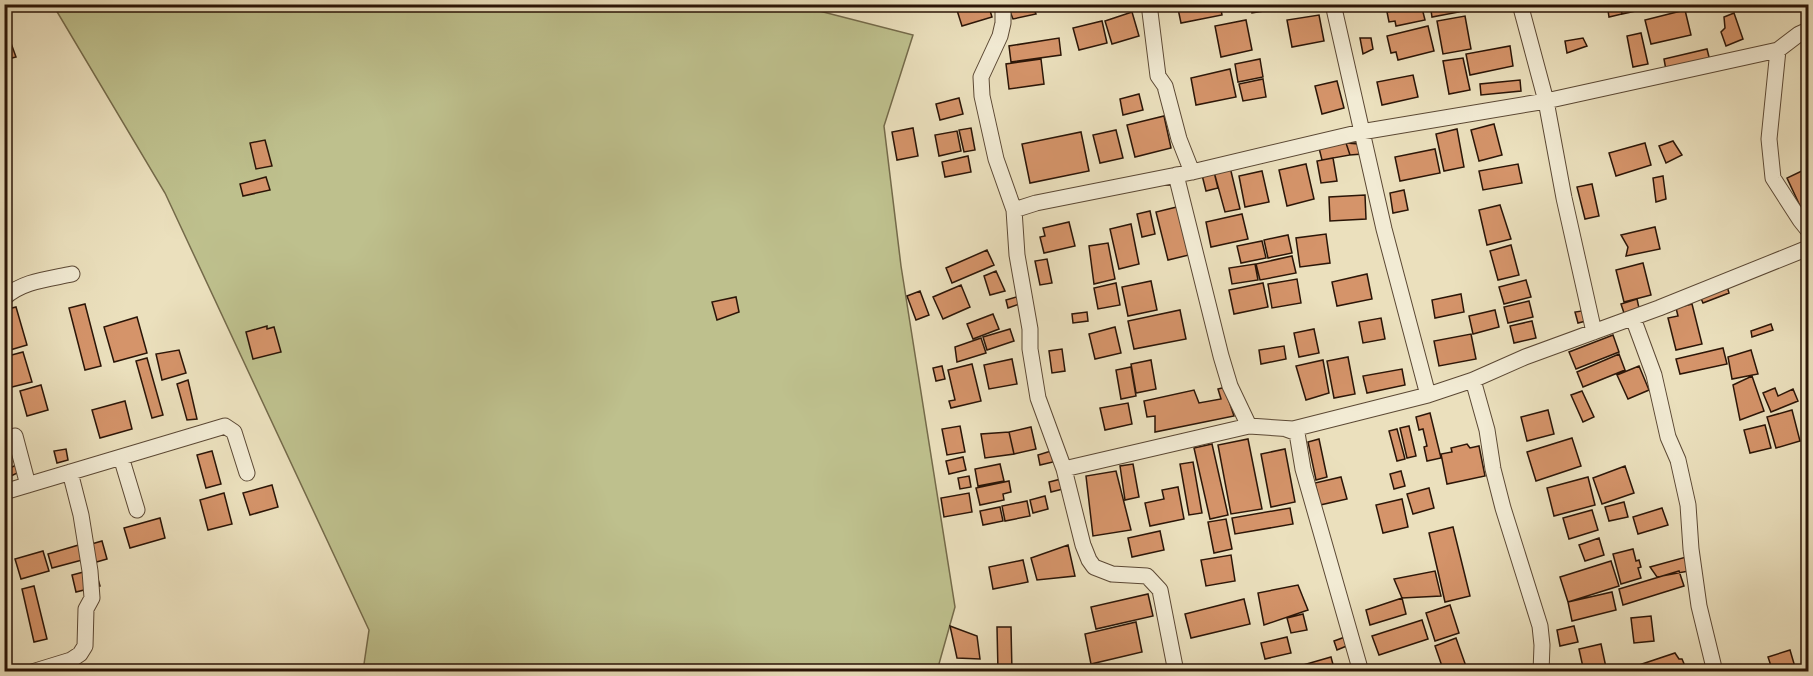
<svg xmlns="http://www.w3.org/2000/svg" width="1813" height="676" viewBox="0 0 1813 676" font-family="'IM FELL DW Pica',serif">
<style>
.green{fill:#bec08d;stroke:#746a4a;stroke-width:1.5}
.building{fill:#d5946a;stroke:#2b1507;stroke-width:1.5}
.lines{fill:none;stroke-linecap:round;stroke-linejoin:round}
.minor-casing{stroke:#5b4834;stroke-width:17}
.minor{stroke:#f2ebd4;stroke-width:15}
</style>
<rect width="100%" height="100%" fill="#ebe0bd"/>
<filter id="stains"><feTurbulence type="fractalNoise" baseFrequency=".00333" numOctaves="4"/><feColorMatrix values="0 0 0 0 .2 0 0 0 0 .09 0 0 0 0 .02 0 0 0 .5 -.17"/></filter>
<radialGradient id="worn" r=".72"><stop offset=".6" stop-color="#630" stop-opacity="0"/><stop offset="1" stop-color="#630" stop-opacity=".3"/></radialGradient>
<!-- green -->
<path class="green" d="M792,4l121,31 -29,91 17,140 54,341 -18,64h-574l6,-41 -204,-437 -112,-188z"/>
<!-- building -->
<path class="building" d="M955,4h33l4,13 -30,9z
M1007,4h25l4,10 -23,5z
M1177,4h43l2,11 -41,8z
M1251,4h25v5l-24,4z
M1391,4h30l4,16 -29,6 -1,-5 -6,1 -2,-10 6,-1z
M1430,4h28l1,8 -27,5z
M1607,4h13l2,10 -13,3z
M1620,4h14l2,7 -14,3z
M1685,10l6,25 -40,9 -6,-24z
M1132,12l7,24 -27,8 -7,-23z
M1734,13l9,26 -17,7 -5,-14 4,-4 -1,-11z
M1319,15l5,26 -32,6 -5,-27z
M1465,16l6,33 -28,5 -6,-33z
M1246,20l6,30 -31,7 -6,-31z
M1102,21l5,22 -28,7 -6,-22z
M4,24l12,33 -12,3z
M1428,26l6,25 -36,9 -2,-8 -5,1 -4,-17z
M1641,33l7,31 -15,3 -6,-31z
M1059,38l2,17 -50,7 -2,-16z
M1360,38h11l2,11 -10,5z
M1583,38l4,8 -20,7 -2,-12z
M1510,46l3,20 -43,9 -4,-21z
M1707,49l3,12 -44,9 -2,-11z
M1463,58l7,32 -21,4 -6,-33z
M1041,59l3,25 -35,5 -3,-25z
M1260,59l3,18 -25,5 -3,-18z
M1230,69l6,28 -40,8 -5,-27z
M1413,75l5,22 -36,8 -5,-23z
M1263,79l3,18 -23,4 -4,-17z
M1520,80l1,11 -40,4 -1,-11z
M1337,81l7,27 -22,6 -7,-28z
M1139,94l4,16 -20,5 -3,-16z
M959,98l4,16 -23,6 -4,-16z
M1164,116l7,32 -36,9 -8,-32z
M1494,124l8,31 -23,6 -8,-31z
M913,128l5,28 -21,4 -5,-28z
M971,128l4,22 -11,2 -5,-22z
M1457,129l7,38 -20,4 -8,-37z
M1116,130l7,28 -23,5 -7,-28z
M957,131l4,20 -22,5 -4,-21z
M1081,132l8,39 -59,12 -8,-39z
M265,140l7,26 -16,3 -6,-26z
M1673,141l9,14 -16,8 -7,-17z
M1346,143l13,1 3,10 -12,1z
M1346,143l4,12 -28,5 -3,-12z
M1645,143l6,22 -35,11 -7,-23z
M1435,149l5,24 -40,8 -5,-24z
M968,156l3,16 -26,5 -3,-15z
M1333,158l4,23 -16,2 -4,-22z
M1306,164l8,35 -27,7 -8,-36z
M1518,164l4,19 -39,7 -4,-19z
M1230,167l10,42 -15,3 -11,-40z
M1808,168v55l-21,-45z
M1262,171l7,31 -24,5 -6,-31z
M1214,172l4,16 -12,3 -4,-16z
M1663,176l3,23 -10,3 -3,-24z
M266,177l4,13 -27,6 -3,-12z
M1592,184l7,32 -14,3 -8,-32z
M1404,190l4,20 -15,3 -3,-20z
M1365,195l1,24 -36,2 -1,-24z
M1500,205l11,34 -24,6 -8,-35z
M1181,206l12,48 -25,6 -12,-48z
M1150,211l5,23 -13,3 -5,-23z
M1242,214l6,25 -37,8 -5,-25z
M1069,222l6,24 -31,7 -4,-16 5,-1 -2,-8z
M1131,224l8,40 -20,5 -9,-40z
M1655,227l5,22 -34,7 2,-9 -7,-12z
M1326,234l4,29 -30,4 -4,-29z
M1288,235l4,18 -24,5 -4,-18z
M1262,241l4,17 -25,5 -4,-17z
M1108,243l7,36 -21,5 -5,-38z
M1511,245l8,30 -21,5 -8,-29z
M987,250l7,15 -42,18 -6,-15z
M1292,256l4,17 -36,7 -4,-16z
M1047,259l5,24 -12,2 -5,-24z
M1643,263l8,32 -27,7 -8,-32z
M1255,264l3,16 -26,4 -3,-16z
M996,271l9,20 -15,4 -6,-19z
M1367,274l5,25 -35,7 -5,-24z
M1297,279l4,24 -29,5 -4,-24z
M1526,280l5,17 -27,7 -5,-17z
M1151,281l6,29 -29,6 -6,-29z
M1116,283l4,22 -22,4 -4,-21z
M1263,283l5,24 -34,7 -5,-24z
M961,285l9,22 -27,12 -10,-22z
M1727,286l2,7 -26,10 -3,-7z
M920,291l9,24 -13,5 -9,-24z
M1461,294l3,18 -29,6 -3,-18z
M1020,296l2,7 -14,5 -2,-8z
M736,297l3,15 -22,8 -5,-18z
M1637,299l2,9 -15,5 -3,-9z
M1529,301l4,16 -25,6 -4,-16z
M85,304l16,62 -16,4 -16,-62z
M1692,304l10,40 -26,6 -8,-32 10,-2 -2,-8z
M16,307l11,38 -17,5 -6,-18v-22z
M1180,310l6,29 -52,10 -6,-28z
M1495,310l4,17 -26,7 -4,-18z
M1588,310l2,10 -12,3 -3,-11z
M1087,312l1,9 -15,2 -1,-9z
M993,314l6,15 -26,10 -6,-15z
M137,317l10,36 -33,9 -10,-35z
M1381,318l4,21 -22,4 -4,-21z
M1532,321l4,17 -22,5 -4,-17z
M1771,324l2,6 -21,7 -1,-6z
M267,326v3l7,-2 7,25 -28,7 -7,-27z
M1115,327l6,26 -26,6 -6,-25z
M1010,329l4,12 -27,9 -4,-13z
M1314,329l5,24 -20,4 -5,-24z
M1471,334l5,25 -37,7 -5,-25z
M1613,335l6,17 -43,17 -7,-17z
M981,338l5,15 -29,9 -2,-15z
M1284,346l2,13 -25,5 -2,-14z
M1723,348l4,16 -47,10 -4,-15z
M1062,349l3,22 -13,2 -3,-22z
M179,350l7,23 -24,7 -6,-26z
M1751,350l7,24 -26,5 -4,-22z
M23,352l9,30 -28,7v-32z
M1619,354l6,16 -42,17 -6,-15z
M1348,357l7,37 -21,4 -7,-37z
M147,358l16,57 -11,3 -16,-57z
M1012,359l5,25 -28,5 -5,-24z
M1151,360l5,29 -20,4 -5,-29z
M1323,360l6,33 -23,7 -10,-34z
M972,364l9,37 -30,7 -2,-7 6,-1 -7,-30z
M942,366l3,13 -9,2 -3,-13z
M1639,366l10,24 -21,9 -11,-24z
M1131,367l5,29 -15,3 -5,-29z
M1402,369l3,16 -38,8 -4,-17z
M1752,376l12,35 -24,9 -7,-35z
M188,380l9,39 -10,1 -10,-36z
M41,385l7,25 -21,6 -7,-25z
M1230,386l5,11 -6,4 5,15 -79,16v-16l-8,1 -3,-16 50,-11 5,13 22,-4 -3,-10z
M1775,388l3,8 15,-7 5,12 -27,11 -8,-19z
M1582,391l12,26 -11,5 -12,-27z
M125,401l7,28 -32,9 -8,-28z
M1128,403l4,21 -27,6 -5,-22z
M4,404l8,28 -8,2z
M1548,410l6,24 -27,7 -6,-24z
M1792,410l8,31 -24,7 -9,-31z
M1430,413l11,45 -14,3 -3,-14 3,-1 -4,-17 -4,1 -3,-13z
M1765,425l6,23 -21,5 -6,-23z
M960,426l5,26 -18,3 -5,-26z
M1409,426l7,30 -9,2 -7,-30z
M1031,427l5,22 -22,5 -5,-22z
M1397,429l8,30 -8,2 -8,-30z
M1009,432l5,22 -29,4 -4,-24z
M1572,438l9,28 -45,15 -9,-29z
M1248,439l14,70 -31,5 -13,-69z
M1319,439l8,38 -11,3 -8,-38z
M1212,444l16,71 -18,4 -16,-71z
M1467,444l3,4 9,-2 6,30 -38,8 -6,-30 11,-2 -1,-4z
M66,449l2,11 -11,3 -3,-12z
M1285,449l10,53 -24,5 -10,-53z
M212,451l9,33 -15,4 -9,-33z
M1051,451l2,11 -13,3 -2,-10z
M963,457l3,13 -17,4 -3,-13z
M26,460l4,7 -19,9 -3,-7z
M1193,462l9,51 -13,2 -9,-51z
M1000,464l4,17 -26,5 -3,-17z
M1133,464l6,33 -14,3 -5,-34z
M1625,466l9,27 -32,11 -9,-26z
M1116,471l15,59 -38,6 -7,-60z
M1401,471l4,15 -11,3 -4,-15z
M969,476l2,11 -11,2 -2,-11z
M1341,477l6,22 -27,6 -5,-22z
M1588,477l7,28 -41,11 -7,-28z
M1061,479l2,10 -12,3 -2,-10z
M1009,481l2,11 -8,2 1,6 -24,5 -4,-17z
M272,485l6,22 -28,8 -7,-22z
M1178,487l6,32 -34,7 -5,-23 19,-4 -2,-9z
M1429,488l5,20 -21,6 -6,-20z
M224,493l8,31 -24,6 -8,-30z
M969,493l3,19 -28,5 -3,-19z
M1045,496l3,13 -15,4 -3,-13z
M1402,499l6,28 -25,6 -7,-28z
M1027,501l3,15 -25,5 -3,-15z
M1624,502l4,15 -19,4 -4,-14z
M1000,507l3,14 -20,4 -3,-14z
M1290,508l3,16 -58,10 -3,-16z
M1662,508l6,17 -30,9 -5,-17z
M1592,510l6,20 -29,9 -6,-21z
M160,518l5,20 -35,10 -6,-20z
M1226,519l6,30 -18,4 -6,-31z
M1453,527l17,69 -25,6 -16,-69z
M1160,531l4,19 -32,7 -4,-19z
M1599,538l5,17 -19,6 -6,-16z
M102,541l5,18 -14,4 -5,-18z
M82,544l4,15 -34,9 -4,-14z
M1068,545l7,31 -38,4 -6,-22z
M1633,549l3,12 3,-1 2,7 -3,1 3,10 -20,6 -8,-30z
M43,551l6,20 -28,8 -6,-20z
M1231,555l4,26 -29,5 -5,-26z
M1686,557l8,13 -37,7 -7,-10z
M1023,560l5,22 -35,7 -4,-22z
M1611,561l8,25 -51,16 -8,-25z
M95,569l5,17 -24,6 -4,-17z
M1435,571l6,25 -39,2 -8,-19z
M1679,571l5,15 -61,19 -4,-16z
M1298,585l10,25 -44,15 -6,-32z
M34,586l13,53 -13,3 -12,-53z
M1612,592l4,18 -44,11 -4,-19z
M1148,594l5,22 -57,13 -5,-22z
M1402,598l4,16 -36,11 -4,-15z
M1244,599l6,25 -59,14 -6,-24z
M1450,605l9,28 -24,8 -9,-28z
M1303,614l4,16 -16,3 -4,-15z
M1651,616l3,25 -20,2 -3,-25z
M1808,617v19l-6,-17z
M1422,620l6,19 -49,16 -7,-19z
M1136,622l6,30 -51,12 -6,-30z
M950,626l27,10 3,23 -23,-1z
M1574,626l4,16 -18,4 -3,-16z
M997,627h14l1,45h-14z
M1287,637l4,16 -26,6 -4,-16z
M1345,637l4,8 -12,5 -3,-9z
M1456,638l12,34h-24l-9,-26z
M1601,644l6,28h-23l-5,-23z
M1790,650l5,17 -5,2 1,3h-18l-5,-15z
M1675,653l4,6h3l3,7 -5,2 -3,4h-39l-2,-6z
M1331,657l4,15h-31l-1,-7z
M1189,665h13l4,7h-15z"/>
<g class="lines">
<defs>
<path id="minor" d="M1003,4v19l-3,13 -19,41 1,19 14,63 18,51 3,45 13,74v20l8,49 26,71 19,76 6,15 5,7 18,7 35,2 13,14 16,82
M1149,4l9,72 7,10 14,53 13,33
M1333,4l51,225 44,166
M1520,4l26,97 18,97 30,134
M1808,30l-9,4 -21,16 -9,89 4,39 27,42 8,10
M1176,175l45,181 9,30 19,40
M1014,210l22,-7 156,-31 169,-40 185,-31 232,-51
M4,298c18,-17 45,-19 68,-24
M1633,318l21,57 14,62 10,23 10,45 3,44 8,57 16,66
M1473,380l14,50 6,39 10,39 37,118 2,19 -1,27
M1286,429l11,4 6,36 58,203
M15,436l13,49
M121,457l16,53
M1064,469l185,-43 44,3 135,-34 45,-15 52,-23 134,-49 149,-60
M4,492l221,-66 9,6 13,41
M32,672l39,-12 9,-6 5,-8 1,-37 6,-11 -2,-27 -9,-56 -11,-43"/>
</defs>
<!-- minor casing -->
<use href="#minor" class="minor-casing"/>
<!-- minor -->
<use href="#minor" class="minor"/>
</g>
<!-- margin -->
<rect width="1813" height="676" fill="none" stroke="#ebe0bd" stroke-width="24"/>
<rect x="6" y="6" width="1801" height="664" fill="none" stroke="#2b1507" stroke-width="3"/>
<rect x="12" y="12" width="1789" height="652" fill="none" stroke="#2b1507" stroke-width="1.5"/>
<rect width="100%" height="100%" filter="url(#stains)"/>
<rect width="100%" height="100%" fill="url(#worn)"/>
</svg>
